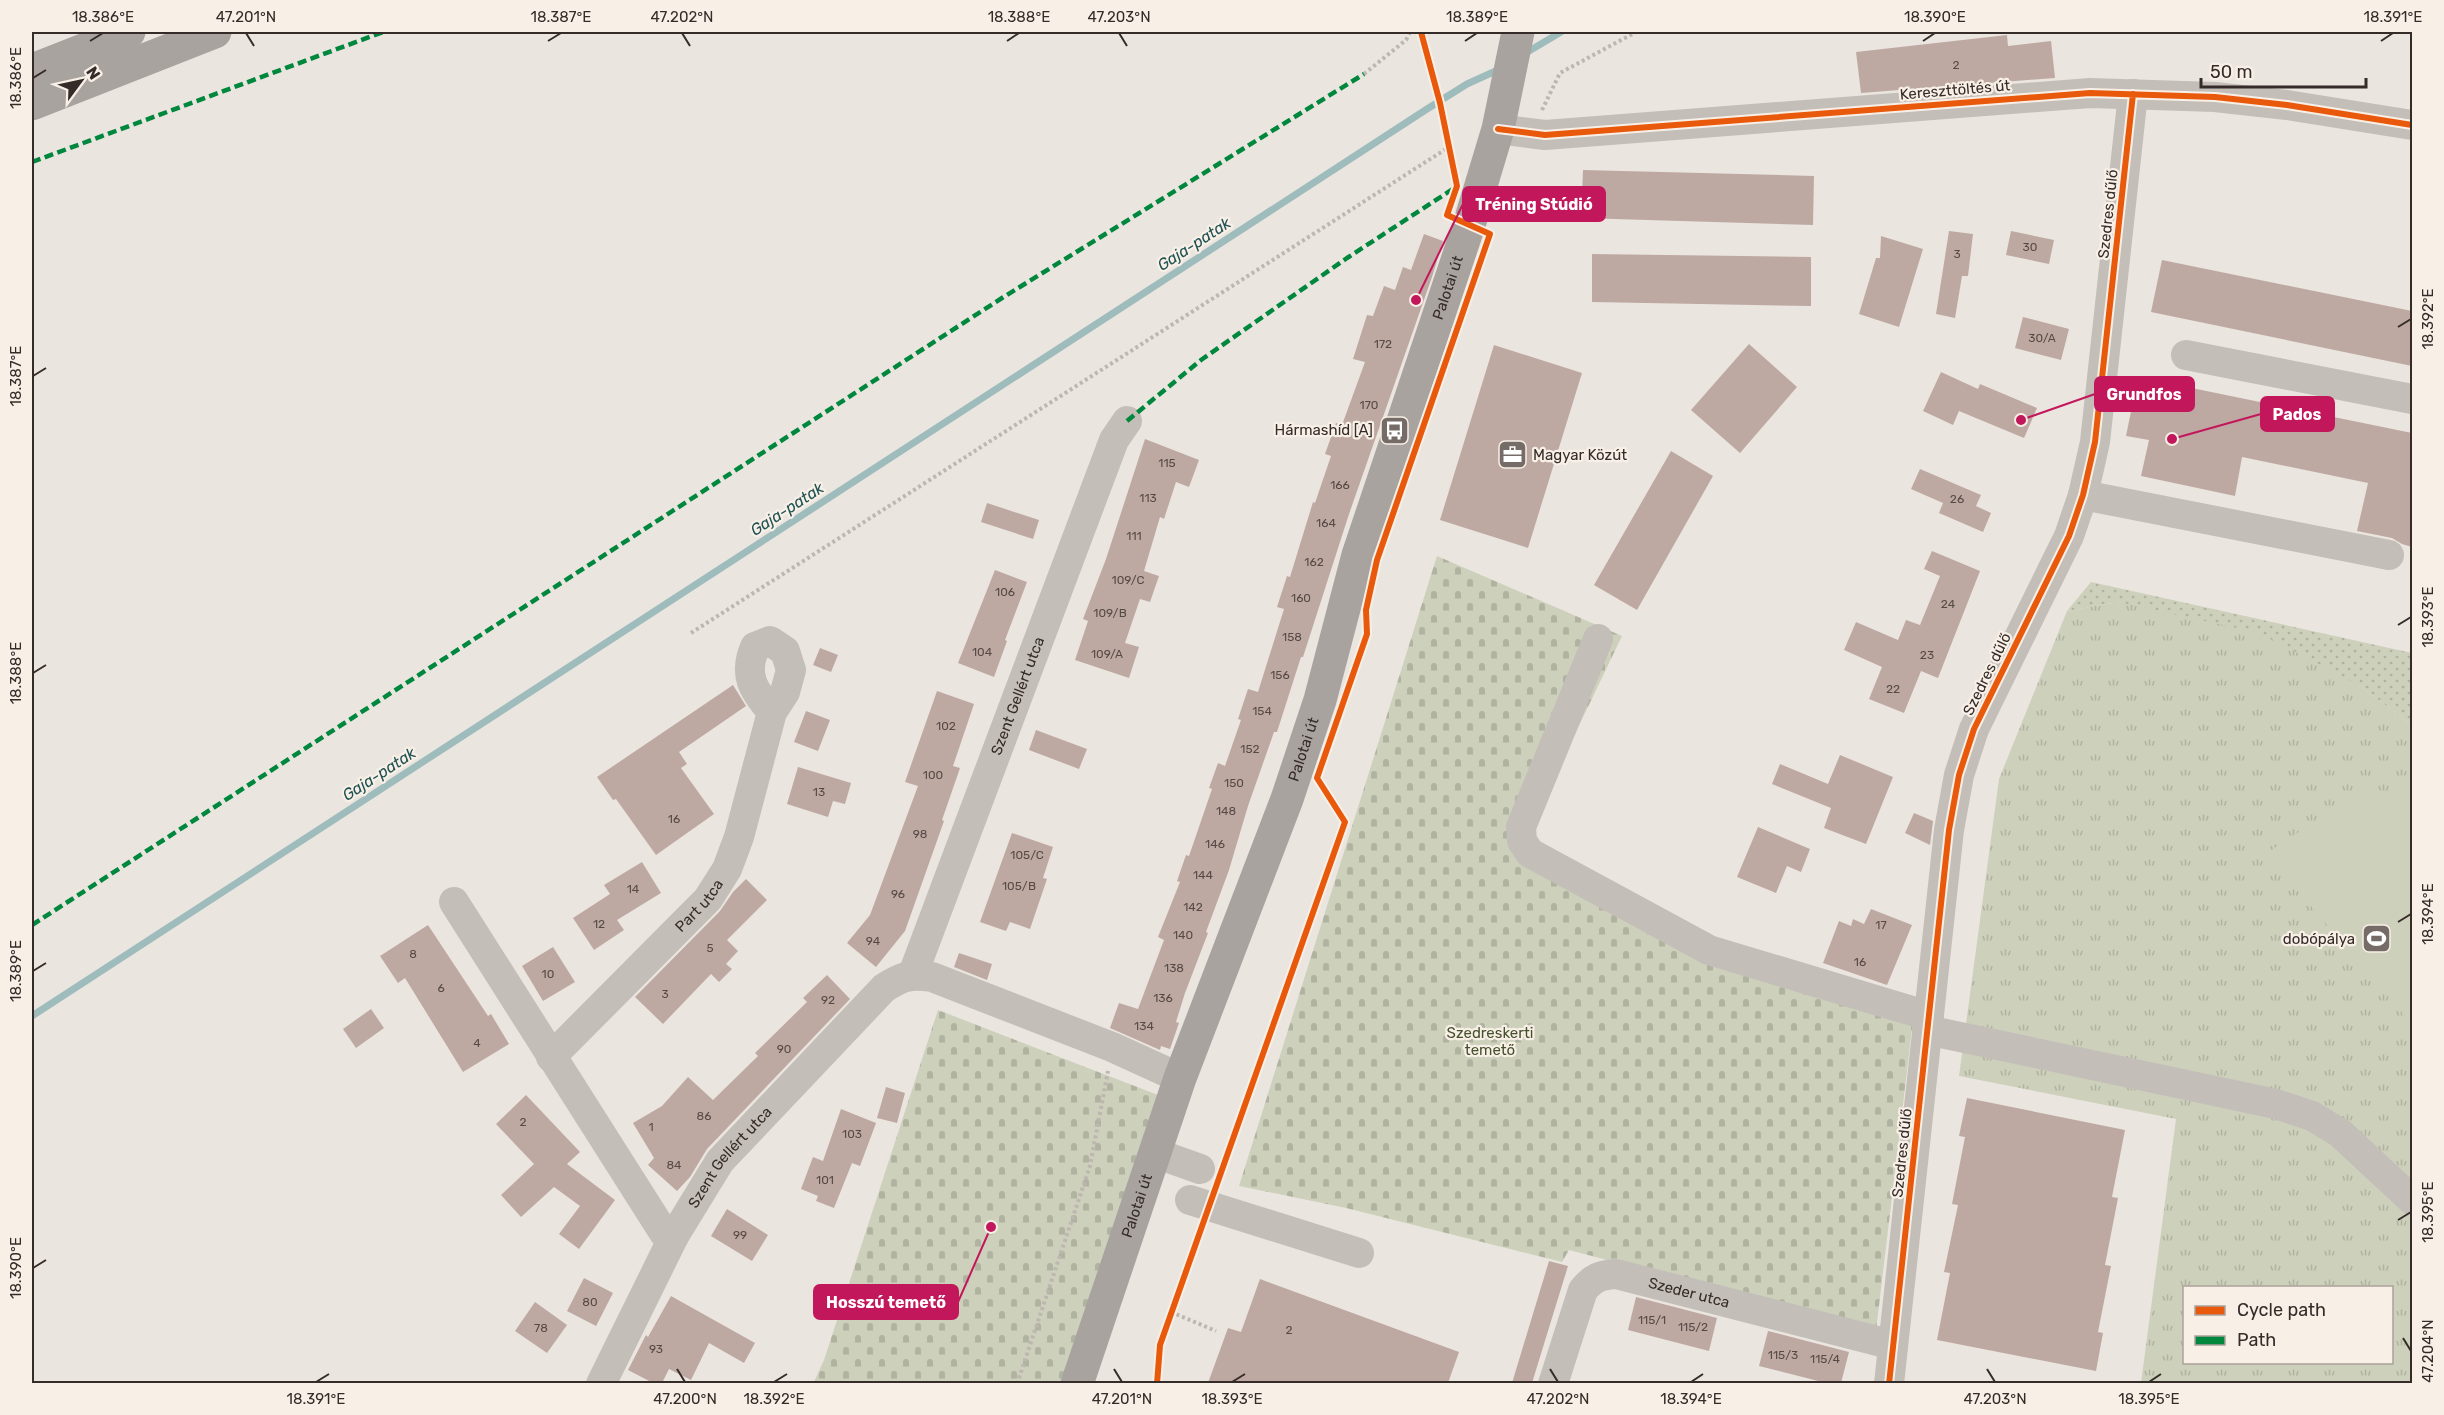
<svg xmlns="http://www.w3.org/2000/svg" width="2444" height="1415" viewBox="0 0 2444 1415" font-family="Rubik,sans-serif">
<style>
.grass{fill:url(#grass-dots)}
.cemetery{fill:url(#cemetery-stones)}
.park{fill:url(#park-tufts);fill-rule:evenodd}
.garden{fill:#cdd0bb}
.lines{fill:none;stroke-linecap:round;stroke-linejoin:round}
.stream{stroke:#9dbcbb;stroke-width:7}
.building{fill:#bea9a2}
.path{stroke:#bdb6b1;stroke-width:4;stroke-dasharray:3 3;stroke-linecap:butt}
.minor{stroke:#c4beb9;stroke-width:30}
.major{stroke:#a9a39f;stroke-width:33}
.quiet{stroke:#00873e;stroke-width:4.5;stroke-dasharray:9 4.5;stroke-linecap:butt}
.cycleway-casing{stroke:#f8f0e7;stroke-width:10}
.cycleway{stroke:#e8590c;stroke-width:6}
.ticks{fill:none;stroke:#352b28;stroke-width:2}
.labels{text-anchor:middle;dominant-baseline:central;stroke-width:4.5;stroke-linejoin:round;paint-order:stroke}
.number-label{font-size:12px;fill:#574a46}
.street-label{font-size:15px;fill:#352b28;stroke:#f8f0e7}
.poi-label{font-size:15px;fill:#352b28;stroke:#f8f0e7;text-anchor:end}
.park-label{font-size:15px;fill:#46512d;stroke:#f8f0e7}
.water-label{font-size:16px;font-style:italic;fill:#205354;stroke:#f8f0e7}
.leader{fill:none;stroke:#c2185b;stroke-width:2}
.callout-dot{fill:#c2185b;stroke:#f8f0e7;stroke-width:2}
.callout{fill:#c2185b;stroke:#c2185b;stroke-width:2}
.callout-label{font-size:16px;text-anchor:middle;font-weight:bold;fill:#fff}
.neatline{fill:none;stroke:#352b28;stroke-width:2}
.ticks-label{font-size:15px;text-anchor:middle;fill:#352b28}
</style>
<defs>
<pattern id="grass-dots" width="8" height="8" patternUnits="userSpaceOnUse" patternTransform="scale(1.5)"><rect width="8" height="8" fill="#cdd0bb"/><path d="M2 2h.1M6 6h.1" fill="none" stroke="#b1b3a1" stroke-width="1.8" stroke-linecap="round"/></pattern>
<pattern id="cemetery-stones" width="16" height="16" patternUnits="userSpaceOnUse" patternTransform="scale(1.5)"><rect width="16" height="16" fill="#cdd0bb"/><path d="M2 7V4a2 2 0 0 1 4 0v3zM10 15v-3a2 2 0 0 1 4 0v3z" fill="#b1b3a1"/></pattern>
<pattern id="park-tufts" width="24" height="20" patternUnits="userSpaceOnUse" patternTransform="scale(1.5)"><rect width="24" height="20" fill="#cdd0bb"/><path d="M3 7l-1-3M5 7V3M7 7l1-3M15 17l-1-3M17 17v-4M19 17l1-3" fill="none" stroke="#b1b3a1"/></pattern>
</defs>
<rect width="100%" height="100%" fill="#ebe5e0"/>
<!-- grass -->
<path class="grass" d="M2091,582l321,71v73l-50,-39 -244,-85 -51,9z"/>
<!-- cemetery -->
<path class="cemetery" d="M1437,556l185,80 -95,198 177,105 210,73 -38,319 -307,-81 -7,12 -216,-54 -107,-22z
M938,1010l220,85 -96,288 -249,1 11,-24z"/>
<!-- park -->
<path class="park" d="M2118,602l142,31 102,54 50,39v657h-271l35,-264 -217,-43 40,-297 68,-168zM2184,1288h208v74h-208z"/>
<!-- garden -->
<path class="garden" d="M2412,785v239l-146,-170c49,-35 87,-55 146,-69z"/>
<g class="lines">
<!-- stream -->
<path class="stream" d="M1524,54l37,-22
M32,1016l1395,-907 40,-25 33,-15"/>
</g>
<!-- building -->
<path class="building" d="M2007,35l1,11 43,-5 4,37 -194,15 -5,-41z
M1583,170l231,6 -1,49 -232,-7z
M1949,231l24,3 -5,42h-6l-7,42 -19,-4z
M2011,231l43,9 -5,24 -43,-9z
M1424,234l19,7 -11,36 -83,237 -46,143h-2l-24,75h-3l-26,74 -19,64 -23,62 2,1 -23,60 -9,29 3,1 -9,26 -9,-3 -1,4 -50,-22 9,-25 19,6 26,-69 -6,-3 22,-55 -3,-1 9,-26 3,1 23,-67 -3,-1 9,-25 7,3 16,-46 -3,-1 10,-30 10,3 26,-83 -7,-2 10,-31 3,1 23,-75 2,1 16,-47 -6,-2 11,-31 6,2 23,-63 -12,-3 14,-44 6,1 11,-30 11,4 8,-23 8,3z
M1881,236l42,13 -24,78 -40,-13 17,-56h4z
M1592,254l219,3v49l-219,-4z
M2162,260l250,51v55l-261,-54z
M2023,317l46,12 -8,31 -46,-12z
M1749,344l48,43 -57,66 -49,-43z
M1494,345l88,28 -54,175 -88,-28z
M1941,372l37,17 2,-5 57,24 -13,30 -65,-27 -6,14 -30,-14z
M2138,377l274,56v114l-10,-3 -10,-6 -35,-7 11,-48 -126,-26 -7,39 -94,-20 8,-36 -23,-4z
M1145,439l54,21 -10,27 -13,-5 -12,37 -4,-2 -16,54 15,5 -9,26 -10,-3 -15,44 14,4 -10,31 -54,-18 13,-39 -5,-2 23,-60z
M1671,451l42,25 -76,134 -43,-25z
M1920,469l61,26 -5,11 15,7 -8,19 -44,-19 4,-10 -32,-14z
M987,503l52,17 -6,19 -52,-17z
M1932,551l48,20 -42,107 -17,-7 -17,42 -35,-14 13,-32 -38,-17 12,-28 42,18 8,-20 14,5 20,-49 -16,-7z
M995,570l32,12 -22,58 2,1 -13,36 -36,-14z
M820,648l18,7 -7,17 -18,-7z
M733,685l13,21 -67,46 8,12 -6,4 33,46 -58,41 -40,-56 -3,1 -16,-23z
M937,691l37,13 -21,62 7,2 -18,52 2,1 -39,110 -29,36 -29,-24 23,-28 48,-129 -13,-4z
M806,711l24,9 -12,31 -24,-9z
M1036,730l51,19 -8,20 -50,-19z
M1840,755l53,22 -27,67 -42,-16 7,-20 -59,-24 8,-20 48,20z
M798,767l53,16 -6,21 -12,-3 -5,16 -41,-13z
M1914,813l19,8 -3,24 -25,-12z
M1758,827l52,22 -9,23 -14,-6 -11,27 -39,-16z
M1012,833l41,14 -10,31 4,1 -17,50 -20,-7 -4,9 -26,-9z
M642,862l19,31 -44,27 7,10 -30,20 -21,-32 37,-24 -6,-9z
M746,879l21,21 -40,40 11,11 -12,13 6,5 -13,13 -8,-8 -48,50 -28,-27 85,-86 13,-19z
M1871,909l41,16 -25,60 -64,-22 16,-42 12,5 2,-7 11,5z
M428,925l60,91 3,-2 18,30 -46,28 -58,-94 -7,5 -18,-27z
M553,947l22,35 -32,19 -21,-35z
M959,953l33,11 -5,16 -33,-13z
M827,975l23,24 -143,150 -17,28 -13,14 -29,-26 6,-7 -21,-35 29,-17 26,-29 25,23 45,-44 -3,-3 52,-51 -4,-4z
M371,1009l13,19 -28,20 -13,-19z
M886,1087l19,6 -8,30 -20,-5z
M526,1095l54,57 -13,12 48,36 -36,49 -20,-15 21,-28 -26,-19 -33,30 -20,-22 33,-31 -38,-40z
M1967,1098l158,32 -13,67 6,1 -13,67 6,1 -13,66 5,1 -7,38 -159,-31 13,-67 -6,-1 14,-67 -6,-1 13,-67 -6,-1z
M841,1109l35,14 -16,43 -8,-3 -18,45 -18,-7 2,-5 -17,-7 12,-32 10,4z
M727,1209l41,26 -16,26 -41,-25z
M1549,1261l19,5 -36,117h-20z
M584,1278l29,15 -17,33 -29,-15z
M1260,1279l199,73 -11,31h-240l20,-55 13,4z
M671,1296l84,47 -11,20 -35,-20 -18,37 -22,-11 -7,14h-9l-25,-13 18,-35 2,2z
M1636,1297l81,21 -8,33 -81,-21z
M535,1302l32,23 -20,28 -32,-22z
M1768,1331l81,21 -8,31h-15l-67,-17z"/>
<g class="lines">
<!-- path -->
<path class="path" d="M1364,74l42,-34 4,-8
M1542,110l18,-37 76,-41
M691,633l758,-486
M1171,1312l45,19
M1017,1384l73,-218 18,-95"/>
<!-- minor -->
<g class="minor">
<path d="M1498,129l47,6 545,-42 125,4 72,8 125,20"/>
<path d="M2186,355l226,44"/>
<path d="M2083,495l306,60"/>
<path d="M1598,639l-77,188 1,14 8,12 179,97 220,66"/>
<path d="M454,902l210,331 10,3"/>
<path id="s1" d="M913,974l201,-534 13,-19"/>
<path d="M1927,1030l349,74 36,12 28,17 72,67"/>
<path id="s2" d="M551,1057l157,-158 19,-30 12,-32 33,-125 13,-20 6,-22 -6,-19 -15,-10 -15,6c-12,28 -2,43 17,65"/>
<path d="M1155,1153l45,16"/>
<path d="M1190,1200l169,53"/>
<path id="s3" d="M601,1384l73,-148 46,-75 164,-173c19,-12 25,-14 48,-11l180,70 68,31"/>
<path id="s4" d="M1553,1384l30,-94c10,-12 17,-15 33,-16l277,71"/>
<path d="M1889,1384l60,-554 10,-55 15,-46 95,-193 14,-41 12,-53 38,-348"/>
</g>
<!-- major -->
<g class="major">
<path d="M32,70l97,-38"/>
<path d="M32,104l183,-72"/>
<path id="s5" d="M1077,1384l103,-306 107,-279 33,-99 38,-145 111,-330 29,-96 20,-97"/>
</g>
<!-- quiet -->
<path class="quiet" d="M32,162l351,-130
M1127,421l74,-61 146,-102 109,-71
M32,925l970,-627 362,-224"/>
<defs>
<path id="cycleway" d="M1498,129l47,6 545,-42 125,4 72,8 125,20
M1157,1384l3,-39 185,-523 -28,-44 50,-144 -1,-24 11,-50 113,-326 -43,-19 10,-29 -17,-83 -19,-71
M1889,1384l60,-554 10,-55 15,-46 95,-193 14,-41 12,-53 38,-348"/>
</defs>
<!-- cycleway casing -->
<use href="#cycleway" class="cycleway-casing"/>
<!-- cycleway -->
<use href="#cycleway" class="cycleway"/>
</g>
<!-- ticks -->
<path class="ticks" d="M246,33l8,13M682,33l8,13M1119,33l8,13M90,41l13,-8M548,41l13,-8M1007,41l12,-8M1465,41l12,-8M1923,41l12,-8M2381,41l12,-8M33,78l13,-8M2398,327l13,-8M33,376l13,-8M2398,625l13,-8M33,673l13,-8M2398,922l13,-8M33,971l13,-8M2398,1220l13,-8M33,1268l13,-8M2403,1338l8,13M677,1369l8,13M1114,1369l8,13M1550,1369l8,13M1987,1369l8,13M316,1382l13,-8M774,1382l13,-8M1232,1382l13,-8M1691,1382l12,-8M2149,1382l12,-8"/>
<!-- icons -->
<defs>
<symbol id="bus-square" viewBox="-11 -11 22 22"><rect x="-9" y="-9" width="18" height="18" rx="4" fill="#756c68" stroke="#f8f0e7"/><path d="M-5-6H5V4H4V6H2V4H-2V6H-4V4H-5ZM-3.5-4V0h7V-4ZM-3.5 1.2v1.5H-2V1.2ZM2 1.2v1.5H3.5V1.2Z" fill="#fff"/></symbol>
<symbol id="office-square" viewBox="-11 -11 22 22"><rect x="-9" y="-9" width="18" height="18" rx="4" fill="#756c68" stroke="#f8f0e7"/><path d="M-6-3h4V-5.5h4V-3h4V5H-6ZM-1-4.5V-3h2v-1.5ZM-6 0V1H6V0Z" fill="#fff"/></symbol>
<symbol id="stadium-square" viewBox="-11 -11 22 22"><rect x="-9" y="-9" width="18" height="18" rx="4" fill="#756c68" stroke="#f8f0e7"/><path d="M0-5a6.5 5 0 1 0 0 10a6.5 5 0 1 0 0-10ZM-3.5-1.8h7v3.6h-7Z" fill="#fff"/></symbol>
</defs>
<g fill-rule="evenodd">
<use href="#bus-square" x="1378" y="414" width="33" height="33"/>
<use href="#office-square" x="1496" y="438" width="33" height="33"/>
<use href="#stadium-square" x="2360" y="922" width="33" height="33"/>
</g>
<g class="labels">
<!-- number labels -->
<g class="number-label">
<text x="1956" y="65">2</text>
<text x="2030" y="247">30</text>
<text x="1957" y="254">3</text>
<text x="2042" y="338">30/A</text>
<text x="1383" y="344">172</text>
<text x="1369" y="405">170</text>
<text x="1167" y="463">115</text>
<text x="1340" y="485">166</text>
<text x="1148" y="498">113</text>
<text x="1957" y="499">26</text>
<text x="1326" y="523">164</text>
<text x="1134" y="536">111</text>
<text x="1314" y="562">162</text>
<text x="1128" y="580">109/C</text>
<text x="1005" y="592">106</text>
<text x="1301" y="598">160</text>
<text x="1948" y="604">24</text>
<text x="1110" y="613">109/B</text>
<text x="1292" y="637">158</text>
<text x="982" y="652">104</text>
<text x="1107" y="654">109/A</text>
<text x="1927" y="655">23</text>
<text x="1280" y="675">156</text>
<text x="1893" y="689">22</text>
<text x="1262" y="711">154</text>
<text x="946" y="726">102</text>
<text x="1250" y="749">152</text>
<text x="933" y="775">100</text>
<text x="1234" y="783">150</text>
<text x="819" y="792">13</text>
<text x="1226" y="811">148</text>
<text x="674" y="819">16</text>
<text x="920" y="834">98</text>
<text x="1215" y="844">146</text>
<text x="1027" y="855">105/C</text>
<text x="1203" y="875">144</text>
<text x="1019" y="886">105/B</text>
<text x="633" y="889">14</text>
<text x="898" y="894">96</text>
<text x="1193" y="907">142</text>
<text x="599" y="924">12</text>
<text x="1881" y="925">17</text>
<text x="1183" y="935">140</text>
<text x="873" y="941">94</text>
<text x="710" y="948">5</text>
<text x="413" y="954">8</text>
<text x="1860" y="962">16</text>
<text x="1174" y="968">138</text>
<text x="548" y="974">10</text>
<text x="441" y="988">6</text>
<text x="665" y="994">3</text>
<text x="1163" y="998">136</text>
<text x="828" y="1000">92</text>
<text x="1144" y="1026">134</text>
<text x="477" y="1043">4</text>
<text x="784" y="1049">90</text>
<text x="704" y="1116">86</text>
<text x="523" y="1122">2</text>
<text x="651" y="1127">1</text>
<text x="852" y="1134">103</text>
<text x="674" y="1165">84</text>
<text x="825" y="1180">101</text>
<text x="740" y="1235">99</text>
<text x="590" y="1302">80</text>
<text x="1652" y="1320">115/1</text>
<text x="1693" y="1327">115/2</text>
<text x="541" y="1328">78</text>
<text x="1289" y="1330">2</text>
<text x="656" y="1349">93</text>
<text x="1783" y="1355">115/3</text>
<text x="1825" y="1359">115/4</text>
</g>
<!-- street labels -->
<g class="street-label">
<text transform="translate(1955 90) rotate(-5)">Kereszttöltés út</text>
<text transform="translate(2108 214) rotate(-84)">Szedres dűlő</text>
<text stroke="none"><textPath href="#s5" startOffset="1158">Palotai út</textPath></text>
<text transform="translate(1987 674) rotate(-64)">Szedres dűlő</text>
<text stroke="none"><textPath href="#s1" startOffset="297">Szent Gellért utca</textPath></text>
<text stroke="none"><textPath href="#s5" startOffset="674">Palotai út</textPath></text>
<text stroke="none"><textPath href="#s2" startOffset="212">Part utca</textPath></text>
<text transform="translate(1902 1153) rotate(-84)">Szedres dűlő</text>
<text stroke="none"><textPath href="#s3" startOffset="262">Szent Gellért utca</textPath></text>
<text stroke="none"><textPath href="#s5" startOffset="188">Palotai út</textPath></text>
<text stroke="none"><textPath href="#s4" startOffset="212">Szeder utca</textPath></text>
</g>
<!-- poi labels -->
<g class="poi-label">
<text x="1373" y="430">Hármashíd [A]</text>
<text x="1533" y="455" text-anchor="start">Magyar Közút</text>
<text x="2355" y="939">dobópálya</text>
</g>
<!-- park labels -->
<g class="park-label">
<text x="1490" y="1033">Szedreskerti<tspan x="1490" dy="17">temető</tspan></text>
</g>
<!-- water labels -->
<g class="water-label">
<text transform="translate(1194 244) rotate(-33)">Gaja-patak</text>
<text transform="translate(787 509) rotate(-33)">Gaja-patak</text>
<text transform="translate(379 774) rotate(-33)">Gaja-patak</text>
</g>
</g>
<!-- callouts -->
<path class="leader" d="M1416 300L1463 204M2021 420L2095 394M2172 439L2261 414M991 1227L958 1302"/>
<g class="callout-dot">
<circle cx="1416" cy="300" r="6"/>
<circle cx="2021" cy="420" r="6"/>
<circle cx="2172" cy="439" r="6"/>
<circle cx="991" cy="1227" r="6"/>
</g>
<g class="callout">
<rect x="1463" y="187" width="142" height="34" rx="6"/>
<rect x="2095" y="377" width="99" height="34" rx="6"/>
<rect x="2261" y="397" width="73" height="34" rx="6"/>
<rect x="814" y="1285" width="144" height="34" rx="6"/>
</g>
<g class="callout-label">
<text x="1534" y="210">Tréning Stúdió</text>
<text x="2144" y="400">Grundfos</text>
<text x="2297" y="420">Pados</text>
<text x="886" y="1308">Hosszú temető</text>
</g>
<!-- border -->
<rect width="2444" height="1415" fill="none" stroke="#f8f0e7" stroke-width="66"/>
<!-- legend -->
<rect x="2183" y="1286" width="210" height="78" fill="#f8f0e7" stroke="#aaa19b" stroke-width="1.5"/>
<rect x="2195" y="1306" width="30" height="9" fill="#e8590c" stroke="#aaa19b" stroke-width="1.5"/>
<text x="2237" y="1316" font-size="18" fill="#352b28">Cycle path</text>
<rect x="2195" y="1336" width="30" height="9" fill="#00873e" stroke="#aaa19b" stroke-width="1.5"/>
<text x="2237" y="1346" font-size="18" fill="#352b28">Path</text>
<!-- north arrow -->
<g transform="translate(81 81) rotate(57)" stroke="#f8f0e7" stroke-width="4.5" paint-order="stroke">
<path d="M0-4.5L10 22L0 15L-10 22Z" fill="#352b28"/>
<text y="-9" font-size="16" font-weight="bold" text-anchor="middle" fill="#352b28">N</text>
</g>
<!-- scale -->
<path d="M2201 78v9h165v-9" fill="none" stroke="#352b28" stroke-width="3"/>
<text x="2210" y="78" font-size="18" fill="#352b28" stroke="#f8f0e7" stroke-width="4.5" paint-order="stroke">50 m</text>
<rect x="33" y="33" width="2378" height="1349" class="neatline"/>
<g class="ticks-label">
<text x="103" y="22">18.386°E</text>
<text x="246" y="22">47.201°N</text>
<text x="561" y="22">18.387°E</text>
<text x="682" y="22">47.202°N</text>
<text x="1019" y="22">18.388°E</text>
<text x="1119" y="22">47.203°N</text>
<text x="1477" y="22">18.389°E</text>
<text x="1935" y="22">18.390°E</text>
<text x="2393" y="22">18.391°E</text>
<text transform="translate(16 78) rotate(-90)" y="5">18.386°E</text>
<text transform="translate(2428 319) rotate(-90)" y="5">18.392°E</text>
<text transform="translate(16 376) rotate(-90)" y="5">18.387°E</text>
<text transform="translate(2428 617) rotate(-90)" y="5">18.393°E</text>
<text transform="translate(16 673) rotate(-90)" y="5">18.388°E</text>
<text transform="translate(2428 914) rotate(-90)" y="5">18.394°E</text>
<text transform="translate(16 971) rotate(-90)" y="5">18.389°E</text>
<text transform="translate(2428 1212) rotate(-90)" y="5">18.395°E</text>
<text transform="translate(16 1268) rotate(-90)" y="5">18.390°E</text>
<text transform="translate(2428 1351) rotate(-90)" y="5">47.204°N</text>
<text x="316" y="1404">18.391°E</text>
<text x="685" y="1404">47.200°N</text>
<text x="774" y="1404">18.392°E</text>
<text x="1122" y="1404">47.201°N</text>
<text x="1232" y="1404">18.393°E</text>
<text x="1558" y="1404">47.202°N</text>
<text x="1691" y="1404">18.394°E</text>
<text x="1995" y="1404">47.203°N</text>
<text x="2149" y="1404">18.395°E</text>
</g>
</svg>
